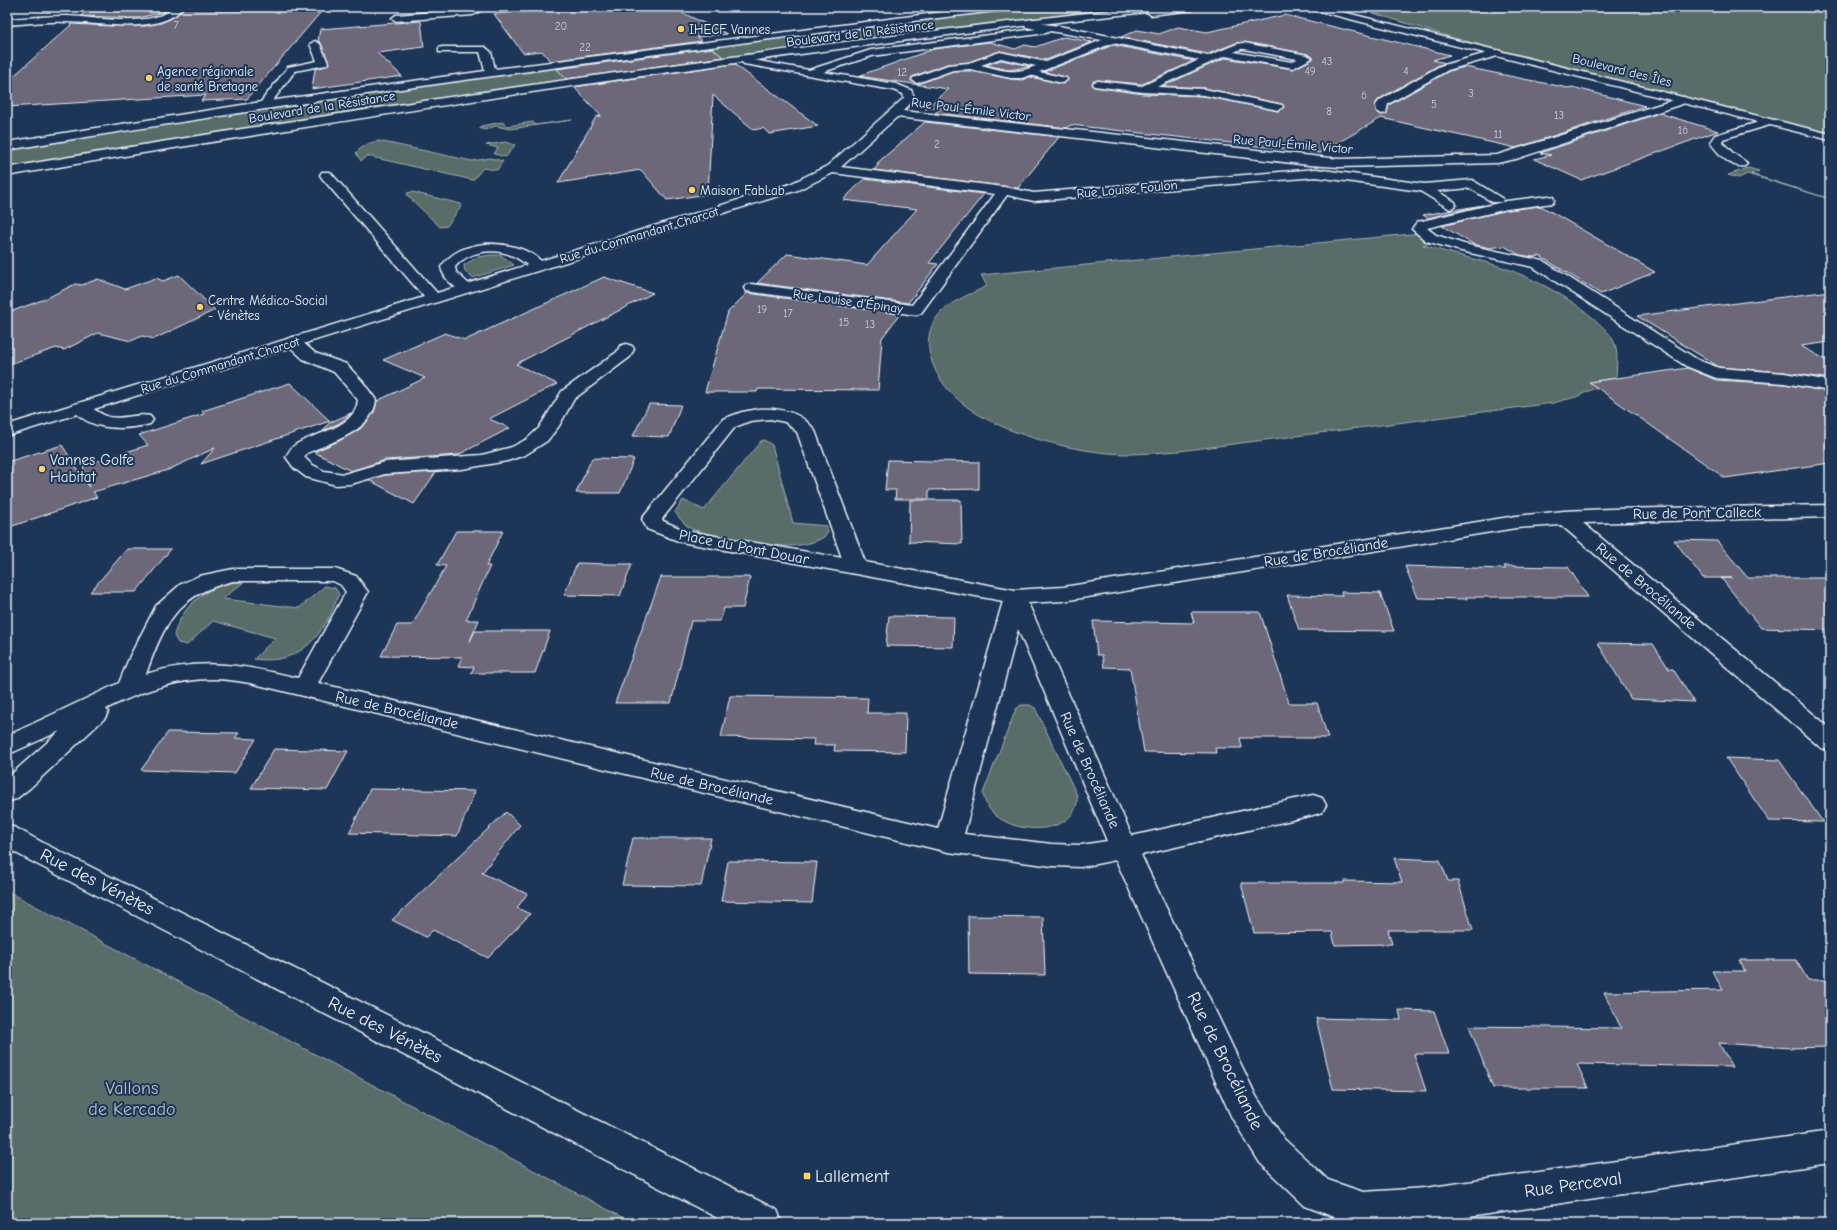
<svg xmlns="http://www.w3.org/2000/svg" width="1837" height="1230" viewBox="0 0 1837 1230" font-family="'Comic Neue',sans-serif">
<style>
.green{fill:#586c67;stroke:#a0aeb0}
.building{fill:#6c6779;stroke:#e8f1f8}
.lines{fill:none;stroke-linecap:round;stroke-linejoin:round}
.lane-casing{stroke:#e8f1f8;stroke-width:3}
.street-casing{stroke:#e8f1f8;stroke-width:3}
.secondary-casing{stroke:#e8f1f8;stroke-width:3}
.lane{fill:#1d3557;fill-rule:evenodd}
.street{fill:#1d3557;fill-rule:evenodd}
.secondary{fill:#1d3557;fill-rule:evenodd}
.poi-dot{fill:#ffd166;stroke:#1d3557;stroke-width:1.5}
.labels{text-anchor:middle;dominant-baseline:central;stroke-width:4;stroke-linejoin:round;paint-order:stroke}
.far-number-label{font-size:11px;fill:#c9ced8}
.far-poi-label{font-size:13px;fill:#e8f1f8;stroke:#1d3557;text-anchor:start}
.far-street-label{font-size:13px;fill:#e8f1f8;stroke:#1d3557}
.poi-label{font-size:15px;fill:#e8f1f8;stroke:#1d3557;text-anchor:start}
.street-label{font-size:15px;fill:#e8f1f8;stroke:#1d3557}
.near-street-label{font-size:18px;fill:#e8f1f8;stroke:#1d3557}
.near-park-label{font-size:18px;fill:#b6c2c5;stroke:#1d3557}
.near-poi-label{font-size:18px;fill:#e8f1f8;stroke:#1d3557;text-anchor:start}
</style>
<rect width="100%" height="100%" fill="#1d3557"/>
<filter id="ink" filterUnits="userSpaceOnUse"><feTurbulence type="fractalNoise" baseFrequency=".025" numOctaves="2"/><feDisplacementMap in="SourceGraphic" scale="8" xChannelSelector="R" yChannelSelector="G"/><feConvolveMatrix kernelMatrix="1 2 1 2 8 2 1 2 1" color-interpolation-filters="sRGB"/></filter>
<g filter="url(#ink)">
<!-- green -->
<path class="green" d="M1024,7h114l-262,32 -20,-1 -15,-9z
M1354,7h476v126l-377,-95z
M821,32l7,1 10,6v2l-10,4 -339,45 -482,77v-19l468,-71z
M572,120l-62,9 -15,-3 -10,4 -6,-2 2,-2 21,-4 5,4 26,-4 2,3z
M379,141l93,20 18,-3 13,3 -6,9 -14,-2 -10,12 -106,-24 -6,5 -5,-8c6,-7 14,-11 23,-12z
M506,142l9,3 -9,12 -12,-3 4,-6 -12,-3z
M1748,168l11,3 -8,3 79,25 -83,-25 -8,4 -11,-3z
M412,192l49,12 1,1 -15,21 -7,1 -32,-31 -1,-3z
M1422,233l16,9 -15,3c27,9 55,14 82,23 31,12 62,28 87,49 7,7 19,16 22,25 5,11 2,25 2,36l-23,3 -1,3 5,3 -21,10 -23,6 -374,48c-17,1 -34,3 -51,3 -26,0 -59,-6 -84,-13 -44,-12 -102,-36 -114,-86 -4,-17 0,-31 12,-44 12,-11 31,-18 45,-25l-6,-11z
M491,255h10l13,10 -42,13 -7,-7 -1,-6 14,-8z
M764,440l8,5 21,78 34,3 1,7c-8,10 -29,13 -42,13 -11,1 -89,-13 -96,-18 -6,-4 -11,-10 -15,-16l8,-12 21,10 57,-69z
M245,581l-22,18 76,9 26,-22 10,2 4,6c-15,40 -37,72 -85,65l21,-21 -62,-17 -26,24 -9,-2 -4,-7c7,-33 38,-53 71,-55z
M1021,705h9l5,3 42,87c5,46 -88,44 -94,-2l33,-84z
M7,891l626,332h-626z"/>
<!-- building -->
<path class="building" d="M166,7h5l-7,5 -26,6 -57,-2 6,-6z
M184,7h141l-78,92 -46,2 5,-6 -199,12v-25l65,-58 39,2h34l16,-3 13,-6z
M533,7h137l57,27 -30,3 5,4 -152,20 -8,-10 -19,2 -29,-39 41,-3z
M1285,15l165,40 -17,5 13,3 -7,2 -60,34 -4,6 1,6 5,4 6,-2 2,-8 60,-34 16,-4 103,21 4,-1 73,19 -129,42 -135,-30 -61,35 -250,-28 -2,3 -133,-15 7,-6 -17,2 23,-20 -90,-13 76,-27 56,-7 25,7 10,-4 10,2 29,-10 28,5 -46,18 -46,-9 -31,11 -22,2 -35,13 -1,3 7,4 35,-13h17l41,8 11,1 8,-3 33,7 5,-4 -2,-3 -22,-5 69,-27 81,16 -52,23 -44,-4 -6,3 2,4 49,7 61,2 74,15 6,-4 -2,-3 -78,-16 -41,-2 62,-28 68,11 20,-10v-2l-5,-3 -64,-12 -8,1 -28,11 -87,-17 16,-7 22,4 19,-7 29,5z
M421,21l3,26 -47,6 25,23 -90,13 3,-20 11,-3 3,-3 -8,-20 -3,-2 2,-12z
M712,48l11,9 -157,22 -9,-10z
M1001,60l30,6 -22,4 -23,-5z
M734,64l84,62 -49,8 -6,-6 -9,2 -41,-35 -5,99 -41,6 -26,-30 -83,13 38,-66 5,-1 -27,-29z
M1659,113l59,18 -137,49 -47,-21 17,-4 -11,-2z
M925,122l134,15 -41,51 -144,-18 5,-6h-3z
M864,179l120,15 -55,69 9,1 -30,39 -151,-20 30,-29 80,11 50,-56 -74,-9z
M1483,205l-55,13 -5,-3z
M1541,206l114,66 -54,22 -61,-38 -7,1 -13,-2 -16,-9 -14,2 -17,-4 -31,-18 65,-16z
M179,275l36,35 -61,29 -12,-3 -11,5 -33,-8 -34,17 -8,-2 -49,17v-52l38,-14 30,-15 7,1 16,-6 27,10 31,-11 7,3z
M604,277l49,16 -137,71 41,20 -68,35 21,9 -52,27 -73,5 -34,11 -37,-19 25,-11 21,-12 14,-17 3,-11 48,-23 -42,-18 62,-27 20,7z
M1830,291v51l-29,4 29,16v17l-46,-7 -65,-5 -82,-51z
M747,293l153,21 -18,24 -4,52 -120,-1 -1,3h-52l23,-80z
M1688,368l28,12 68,4 46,8v71l-105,15 -136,-96z
M290,383l40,38 -129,43 14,-16 -47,22 -75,22 4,5 -90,31v-66l55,-17 27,42 -6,-21 65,-21 -9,-10 65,-21 -2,-3z
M649,404l32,1 -12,32 -36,-1z
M351,413l-10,9 -18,9 6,-8z
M592,458l42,1 -14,34h-44z
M888,460l91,2v27l-50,1v9h-34l1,-9h-11z
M436,472l-22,32 -45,-24 16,-5z
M910,500h51l1,44 -53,-2z
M456,531h47l-17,35h4l-24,54h13l-10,23 6,-12h75l-15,42h-64l3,-6 -16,-1 4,-9 -81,-1 16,-31h15l34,-59 -9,-1z
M1674,540l43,1 31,37h82v52l-69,-2 -40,-50h11h-29z
M127,549h44l-35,43h-46z
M577,563l29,1h26l-12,32 -56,-1z
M1405,566l101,3 -2,-3 64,1 20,30h-122l1,2 -49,-1z
M661,577h89l-7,31h-19l-4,13h-29l-20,82h-56z
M1341,592l39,1 14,38 -95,-1 -12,-35 55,1z
M1191,612h69l29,91h28l11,35h-88l2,10h-27l1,5 -72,-1 -14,-84 -26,-1 -2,-12h-5l-4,-34 101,2z
M889,616l65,1 -1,30 -67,-1z
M1598,643l55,1 16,25h4l21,33 -63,-3z
M730,696l138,2 -1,15h39l-1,39 -71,-1 1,-6h-22l1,-6 -93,-2z
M168,732l71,1 -4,5 21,1 -21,34 -94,-3z
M274,749l39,1 35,1 -21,39 -76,-2z
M1726,758l53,2 44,62 -54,-1z
M370,789l53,1 52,1 -18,45 -108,-3z
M506,812l14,13 -38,48 45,21 -10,14 13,6 -42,44 -55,-28 -7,7 -34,-17z
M633,838h78l-10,48 -79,-1z
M1394,858l46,2 8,21h10l15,49h-85l4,14 -57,1 -3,-13 -78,1 -13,-50h103v-2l58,1z
M728,861l89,1 -5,41 -91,-2z
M968,916l75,1 2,58 -76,-1z
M1739,960h57l12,20h22v67l-40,1 -71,-5 13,24 -155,-3 11,24h-95l-24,-62 152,2 -17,-36 119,-2 -11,-19h33z
M1399,1010l35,1 15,43h-35l12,37 -93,-2 -17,-71 85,2z"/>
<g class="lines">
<defs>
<path id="lane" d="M315,41l5,3 8,19 -2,2 -31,6 -27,36h-8l-1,-2 1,-2 28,-36 29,-6 -7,-17z
M1769,119l6,3 -2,2 -50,15 -1,3 11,11 14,10 -2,3c-14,3 -28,-14 -35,-24l5,-7z
M1548,196l5,1 1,3 -1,3 -46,6 -80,19 9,7 28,9 79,17 155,99 21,8 65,5 46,8v10l-46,-8 -68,-5 -30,-12 -153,-99 -72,-16 -35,-10 -14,-12 5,-7 5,-1 85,-20z
M485,244c20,-1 48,4 60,22l-2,3 -5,1c-9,-2 -16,-10 -25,-14 -18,-9 -45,-5 -58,11l1,5 17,16 -2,3c-12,3 -28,-12 -30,-24 11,-16 26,-21 44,-23z
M293,337l6,2 16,14 31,11 16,17 14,19c-3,31 -45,42 -69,53l-3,4 7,7 13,7 20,3 41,-12 97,-7 30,-8 15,-8 12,-11 23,-37 55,-39 3,-6 6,-2 6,2 2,3 -4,8 -56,42 -15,27 -12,15 -22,14 -18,6 -45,8 -77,5 -34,10 -15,1 -30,-8 -12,-9 -8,-11c2,-4 5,-10 9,-12 20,-13 60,-16 63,-45l-24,-28 -31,-13 -18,-17 2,-3z
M81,403c10,2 17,11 28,14 14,3 28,-4 41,-1l3,4 -3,4c-24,6 -61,8 -78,-16l3,-4z"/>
<path id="street" d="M174,7h9c-21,29 -86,15 -118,15 -19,-1 -39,2 -58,3v-6c20,-1 39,-3 59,-3 28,1 87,13 108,-9z
M473,7h8l1,3 -9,5 -77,6 -4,-3 4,-3 76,-6z
M983,7h25l-4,3c-333,40 -666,85 -997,140v-8l248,-39 230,-32 -5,-19h-41v-4l3,-1h43l6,5 4,17z
M1029,22l30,4 149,30 29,-12 7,-1 63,12 5,3 -19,10 -68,-12 -68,31 47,2 78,16 1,2 -5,3 -74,-15 -61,-3 -49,-6 -1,-2 1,-2 4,-1 44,5 57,-26 -86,-17 -74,29 27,6 1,2 -5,3 -32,-8 -8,3h-11l-41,-9 -17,1 -36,13 -5,-3 1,-2 35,-13 21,-2 31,-11 46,10 56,-22 -52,-9 -4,2 -174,23 -49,16 73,12 15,6 4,9 -12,12 436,48 158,-4 183,-57 4,-1 5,3 -1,2 -172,57 -19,4 -158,4 -30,-2 -412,-48 -56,50 163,20 30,6 282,-24 108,15 48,-4 31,19 -1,3h-10l-22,-14 -33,3 18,11 1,3 -6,4 -30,-18 -104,-14 -282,24 -27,-6 -86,118 -5,2 -170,-24 -2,-3 2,-3 5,-1 161,21 83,-111 -162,-21 -35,17 -791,246v-11l417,-128 -102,-119 -2,-3 2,-3h8l107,121 353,-109 37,-18 77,-68 -1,-4 -10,-4 -149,-26 -2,-2 4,-7h6l1,5 56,10 62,-20 165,-21 -10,-2 -2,-2zM1241,49h3l53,10 -5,3 -58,-10zM1001,58l35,8c-23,9 -32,5 -55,-1z
M1498,50l5,3 -2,2 -53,15 -60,34 -2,9 -4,1 -5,-3 -1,-6 4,-5 60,-34z
M759,409c22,-1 43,3 56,22l50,131 150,28 48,-3 453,-71 48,-5 46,-2 220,-4v12l-247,6 247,205v23l-9,-3 -260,-223 -45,3 -453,73 -35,2 104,233 181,-41 9,3 4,7 -4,7 -9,3 -172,40 115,241 28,43 44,41 35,12 62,-4 405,-57v32l-402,60h-78l-45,-17 -45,-43 -28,-45 -116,-258 -35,7 -29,-1 -104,-14 -698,-169c-12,-2 -25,-4 -37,-4 -39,0 -73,13 -107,30l2,3 -3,6 -75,70 -14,11 -9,3v-24l53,-47 -53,24v-19l112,-53 11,-27 26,-50 25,-22 18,-8 34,-7h102l21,7 12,16 -50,91 620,146 65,-228 -322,-59 -34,-13 -5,-10 3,-4 78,-96 19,-7zM770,419l15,3 12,10 45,126 -156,-27 -23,-10 -1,-2 73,-92 15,-6zM233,581h100l8,4 5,7 -48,86c-56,-13 -95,-21 -152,-4 18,-51 32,-80 87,-93zM1018,629l89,212 -26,4 -29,-1 -88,-10z"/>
<path id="secondary" d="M1141,7h55l-4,3 -41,5 -4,-3c-288,31 -574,72 -860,118 -93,15 -187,29 -280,46v-8l33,-6c366,-61 733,-115 1101,-155z
M1309,7h14l507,127v6l-520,-131z
M7,825l9,3 31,17 730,365 5,13h-55l-700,-364 -20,-11z"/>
</defs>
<!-- lane casing -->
<use href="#lane" class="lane-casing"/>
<!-- street casing -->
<use href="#street" class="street-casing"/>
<!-- secondary casing -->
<use href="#secondary" class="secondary-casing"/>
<!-- lane -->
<use href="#lane" class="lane"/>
<!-- street -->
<use href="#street" class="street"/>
<!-- secondary -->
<use href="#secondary" class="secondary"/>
</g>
</g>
<!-- markers -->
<g class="poi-dot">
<circle cx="681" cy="29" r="4"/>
<circle cx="149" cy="78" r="4"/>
<circle cx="692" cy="190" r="4"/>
<circle cx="200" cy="307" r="4"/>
<circle cx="42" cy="469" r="4"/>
<rect x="803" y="1172" width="8" height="8" rx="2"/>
</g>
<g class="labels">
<!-- far-number labels -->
<g class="far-number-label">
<text x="176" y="25">7</text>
<text x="561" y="26">20</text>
<text x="585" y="47">22</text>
<text x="1327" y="61">43</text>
<text x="1310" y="71">49</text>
<text x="1406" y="71">4</text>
<text x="902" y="72">12</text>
<text x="1471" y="93">3</text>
<text x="1364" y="95">6</text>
<text x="1434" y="104">5</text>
<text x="1329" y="111">8</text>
<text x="1559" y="115">13</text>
<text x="1683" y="130">16</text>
<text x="1498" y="134">11</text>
<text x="937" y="144">2</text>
<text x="762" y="309">19</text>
<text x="788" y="313">17</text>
<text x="844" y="322">15</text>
<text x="870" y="324">13</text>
</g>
<!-- far-poi labels -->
<g class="far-poi-label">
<text x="689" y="29">IHECF Vannes</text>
<text x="157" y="71">Agence régionale<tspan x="157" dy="15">de santé Bretagne</tspan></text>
<text x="700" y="190">Maison FabLab</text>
<text x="208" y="300">Centre Médico-Social<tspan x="208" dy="15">- Vénètes</tspan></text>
</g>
<!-- far-street labels -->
<g class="far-street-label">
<text transform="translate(860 33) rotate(-7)">Boulevard de la Résistance</text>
<text transform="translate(1622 70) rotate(14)">Boulevard des Îles</text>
<text transform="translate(322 107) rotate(-9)">Boulevard de la Résistance</text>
<text transform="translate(971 109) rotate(7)">Rue Paul-Émile Victor</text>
<text transform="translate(1293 144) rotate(5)">Rue Paul-Émile Victor</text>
<text transform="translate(1127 189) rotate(-5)">Rue Louise Foulon</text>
<text transform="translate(639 235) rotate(-17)">Rue du Commandant Charcot</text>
<text transform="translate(848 301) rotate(8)">Rue Louise d'Épinay</text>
<text transform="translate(220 365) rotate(-17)">Rue du Commandant Charcot</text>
</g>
<!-- poi labels -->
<g class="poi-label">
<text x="50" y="460">Vannes Golfe<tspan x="50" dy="17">Habitat</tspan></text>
</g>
<!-- street labels -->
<g class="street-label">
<text transform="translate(1697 513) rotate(-1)">Rue de Pont Calleck</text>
<text transform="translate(744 547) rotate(11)">Place du Pont Douar</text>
<text transform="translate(1326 552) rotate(-9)">Rue de Brocéliande</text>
<text transform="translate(1646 586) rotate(40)">Rue de Brocéliande</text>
<text transform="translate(397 710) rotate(13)">Rue de Brocéliande</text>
<text transform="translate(1090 770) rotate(66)">Rue de Brocéliande</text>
<text transform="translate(712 786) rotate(13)">Rue de Brocéliande</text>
</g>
<!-- near-street labels -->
<g class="near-street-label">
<text transform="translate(97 882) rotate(27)">Rue des Vénètes</text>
<text transform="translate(385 1030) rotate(27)">Rue des Vénètes</text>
<text transform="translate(1225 1061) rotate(64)">Rue de Brocéliande</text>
<text transform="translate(1573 1185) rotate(-8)">Rue Perceval</text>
</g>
<!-- near-park labels -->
<g class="near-park-label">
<text x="132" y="1088">Vallons<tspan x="132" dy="21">de Kercado</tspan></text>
</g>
<!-- near-poi labels -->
<g class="near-poi-label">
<text x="815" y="1176">Lallement</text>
</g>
</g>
<!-- margin -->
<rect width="1837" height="1230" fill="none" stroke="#1d3557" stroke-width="24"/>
<rect x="12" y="12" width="1813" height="1206" fill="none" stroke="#e8f1f8" stroke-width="1.5" filter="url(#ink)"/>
</svg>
